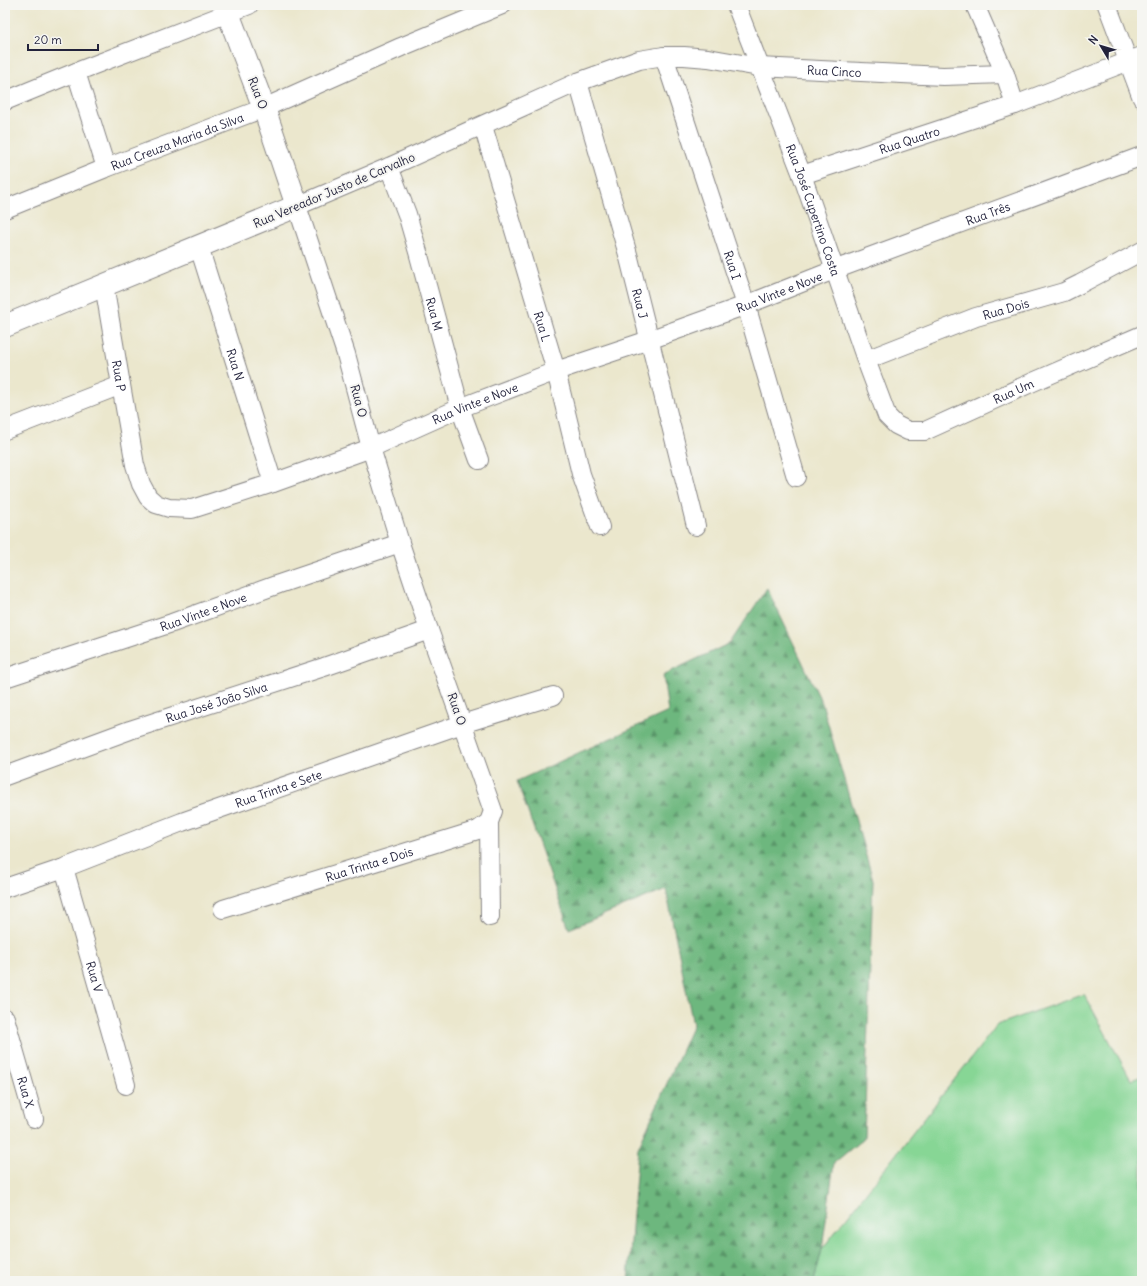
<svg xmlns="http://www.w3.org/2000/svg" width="1147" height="1286" viewBox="0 0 1147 1286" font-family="Delius,sans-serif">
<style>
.grass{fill:#87d695;stroke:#547c68}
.forest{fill:url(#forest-firs);stroke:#486c5c}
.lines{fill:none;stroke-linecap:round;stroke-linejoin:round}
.minor-casing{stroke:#868484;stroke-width:20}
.tertiary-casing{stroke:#868484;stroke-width:24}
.minor{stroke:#fff;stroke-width:18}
.tertiary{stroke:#fff;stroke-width:22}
.labels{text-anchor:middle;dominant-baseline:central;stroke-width:4;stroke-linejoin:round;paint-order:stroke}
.street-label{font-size:12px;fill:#22223b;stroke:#f6f6f2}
</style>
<defs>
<pattern id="forest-firs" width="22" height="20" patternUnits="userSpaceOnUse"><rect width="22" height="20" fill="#6db77e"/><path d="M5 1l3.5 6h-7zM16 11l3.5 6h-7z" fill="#599468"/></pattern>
</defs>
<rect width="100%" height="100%" fill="#f6f6f2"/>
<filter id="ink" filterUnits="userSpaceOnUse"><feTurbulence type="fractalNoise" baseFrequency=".025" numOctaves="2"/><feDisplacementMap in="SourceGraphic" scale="8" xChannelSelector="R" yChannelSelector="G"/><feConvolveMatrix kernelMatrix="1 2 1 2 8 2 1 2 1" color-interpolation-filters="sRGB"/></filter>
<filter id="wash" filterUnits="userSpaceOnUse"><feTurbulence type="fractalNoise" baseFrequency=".012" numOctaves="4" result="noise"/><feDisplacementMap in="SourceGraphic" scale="16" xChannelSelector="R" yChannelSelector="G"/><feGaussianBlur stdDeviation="0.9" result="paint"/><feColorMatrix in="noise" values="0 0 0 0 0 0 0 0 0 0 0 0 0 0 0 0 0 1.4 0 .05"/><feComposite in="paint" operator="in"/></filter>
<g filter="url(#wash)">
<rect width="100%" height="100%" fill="#ebe7cd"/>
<!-- grass -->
<path class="grass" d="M1084,994l47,86 11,-4v205h-328l8,-32 175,-224z"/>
<!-- forest -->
<path class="forest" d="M767,588l55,115 51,177 -9,258 -30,25 -12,86 -8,32h-186l10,-133 55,-123 -27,-136 -97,40 -52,-148 151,-69 -5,-37 67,-32z"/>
</g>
<g filter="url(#ink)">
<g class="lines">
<defs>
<g id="minor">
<path id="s1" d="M736,5l66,170 64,185 21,56 9,9 12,6h17l108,-49 109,-47"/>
<path d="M975,5l30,69 10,31"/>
<path d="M1107,5l35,93"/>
<path id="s2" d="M664,56l82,249 50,172"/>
<path d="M76,72l30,96"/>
<path id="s3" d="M578,82l51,176 67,268"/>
<path d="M5,101l71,-29 173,-67"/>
<path id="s4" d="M483,126l73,245 25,103 19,53"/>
<path id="s5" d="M389,167l18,47 11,38 42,156 19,52"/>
<path id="s6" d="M802,175l213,-70 127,-49"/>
<path id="s7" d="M5,209l101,-41 158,-60 137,-61 101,-42"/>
<path id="s8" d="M199,247l74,236"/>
<path id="s9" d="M104,285l17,100 14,80 6,19 7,13 8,7 13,4 23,1 81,-26 98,-35 89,-40 96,-37 93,-31 97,-35 88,-35 308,-114"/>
<path id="s10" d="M866,360l110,-43 88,-25 16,-8 62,-33"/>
<path d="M5,430l116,-45"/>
<path id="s11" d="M5,678l167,-55 107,-39 121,-41"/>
<path id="s12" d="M5,776l125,-46 194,-63 105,-37"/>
<path d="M489,822l1,95"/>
<path id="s13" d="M64,868l62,217"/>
<path id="s14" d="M5,888l59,-20 118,-46 51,-18 229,-80 91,-28"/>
<path id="s15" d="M223,909l255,-79 11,-8 4,-11 -64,-181 -29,-87 -29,-95 -25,-94 -49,-148 92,-39 189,-85 61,-22 25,-4h20l24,2 51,9 184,9 62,-2"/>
<path id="s16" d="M5,1018l29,101"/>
</g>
<path id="tertiary" d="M5,326l292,-120 -33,-98 -39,-103"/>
</defs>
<!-- minor casing -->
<use href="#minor" class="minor-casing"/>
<!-- tertiary casing -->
<use href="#tertiary" class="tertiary-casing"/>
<!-- minor -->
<use href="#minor" class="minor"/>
<!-- tertiary -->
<use href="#tertiary" class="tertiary"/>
</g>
</g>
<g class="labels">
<!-- street labels -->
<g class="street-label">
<text stroke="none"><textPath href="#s15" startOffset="1497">Rua Cinco</textPath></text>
<text transform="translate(258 93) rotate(69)">Rua O</text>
<text stroke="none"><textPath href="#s6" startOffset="113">Rua Quatro</textPath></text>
<text stroke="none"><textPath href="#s7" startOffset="185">Rua Creuza Maria da Silva</textPath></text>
<text transform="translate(334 190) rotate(-23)">Rua Vereador Justo de Carvalho</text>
<text stroke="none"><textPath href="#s1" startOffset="219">Rua José Cupertino Costa</textPath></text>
<text stroke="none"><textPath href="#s9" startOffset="1114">Rua Três</textPath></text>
<text stroke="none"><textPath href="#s2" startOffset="220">Rua I</textPath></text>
<text stroke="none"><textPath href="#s9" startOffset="891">Rua Vinte e Nove</textPath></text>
<text stroke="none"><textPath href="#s3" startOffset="230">Rua J</textPath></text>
<text stroke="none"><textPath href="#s10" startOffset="149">Rua Dois</textPath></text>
<text stroke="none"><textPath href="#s5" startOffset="154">Rua M</textPath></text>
<text stroke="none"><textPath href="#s4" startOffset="209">Rua L</textPath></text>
<text stroke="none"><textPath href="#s8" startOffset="123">Rua N</textPath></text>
<text stroke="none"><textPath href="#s9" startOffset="92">Rua P</textPath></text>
<text stroke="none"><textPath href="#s1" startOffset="578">Rua Um</textPath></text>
<text transform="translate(359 401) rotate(75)">Rua O</text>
<text stroke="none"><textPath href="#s9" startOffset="567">Rua Vinte e Nove</textPath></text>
<text stroke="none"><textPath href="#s11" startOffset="209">Rua Vinte e Nove</textPath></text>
<text stroke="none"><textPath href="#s12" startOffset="224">Rua José João Silva</textPath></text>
<text transform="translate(457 709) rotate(71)">Rua O</text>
<text stroke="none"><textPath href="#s14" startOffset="291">Rua Trinta e Sete</textPath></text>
<text stroke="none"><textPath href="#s15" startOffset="153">Rua Trinta e Dois</textPath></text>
<text stroke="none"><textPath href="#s13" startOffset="113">Rua V</textPath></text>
<text stroke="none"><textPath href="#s16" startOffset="77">Rua X</textPath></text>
</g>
</g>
<!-- margin -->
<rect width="1147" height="1286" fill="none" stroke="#f6f6f2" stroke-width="20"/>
<!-- north arrow -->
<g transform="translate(1101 46) rotate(308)" stroke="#f6f6f2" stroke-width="3" paint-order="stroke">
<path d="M0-3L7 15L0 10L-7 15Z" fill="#22223b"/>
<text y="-6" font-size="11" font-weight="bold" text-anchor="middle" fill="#22223b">N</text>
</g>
<!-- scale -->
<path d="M28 44v6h70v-6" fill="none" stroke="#22223b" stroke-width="2"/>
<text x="34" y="44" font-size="12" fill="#22223b" stroke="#f6f6f2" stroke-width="3" paint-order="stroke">20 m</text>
</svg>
